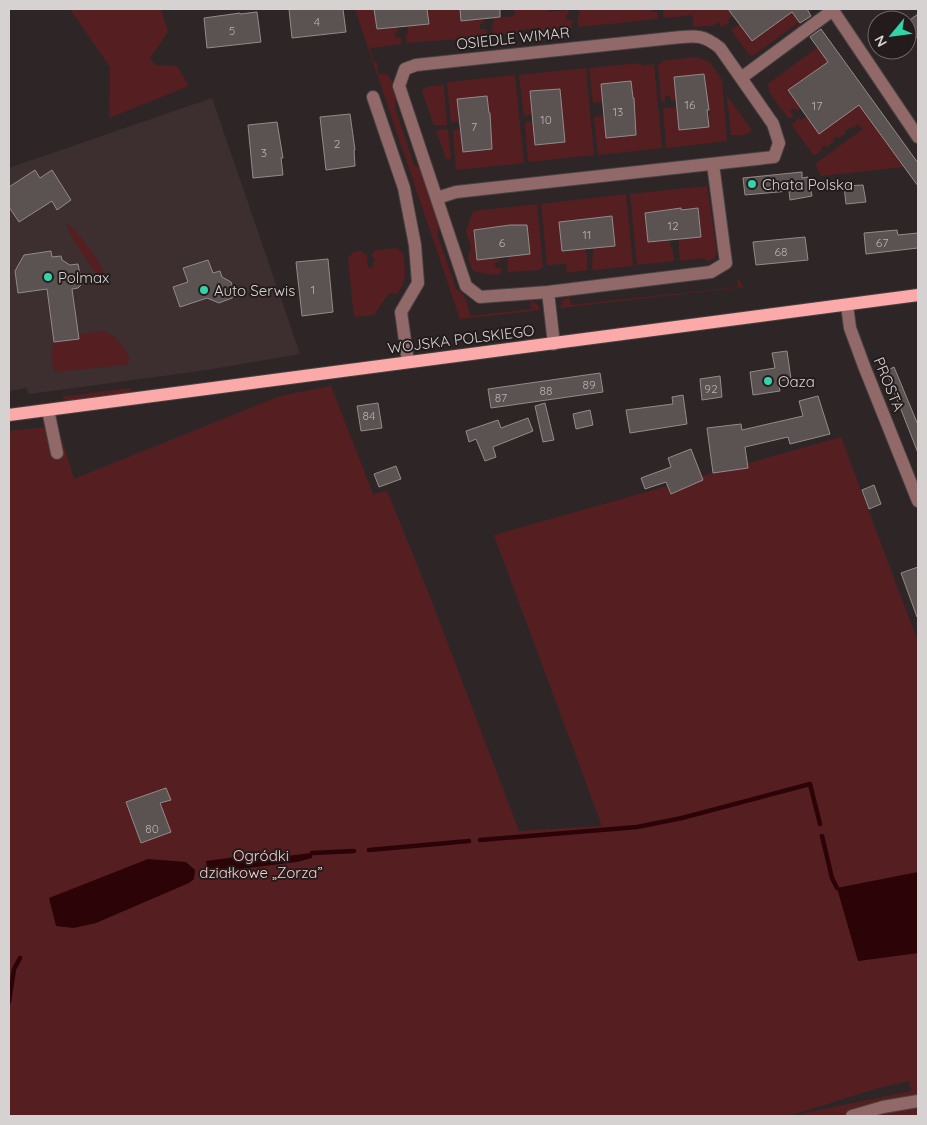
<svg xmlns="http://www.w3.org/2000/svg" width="927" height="1125" viewBox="0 0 927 1125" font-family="Quicksand,sans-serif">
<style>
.built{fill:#3d2f2f}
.green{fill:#551f22}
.water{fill:#2c0307}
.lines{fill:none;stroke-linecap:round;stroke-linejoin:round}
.stream{stroke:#2c0307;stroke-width:4.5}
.building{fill:#5b5252;stroke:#948a89}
.minor-casing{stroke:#494242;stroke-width:14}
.major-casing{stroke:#494242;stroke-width:14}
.minor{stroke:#916968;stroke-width:12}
.major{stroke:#fba9a9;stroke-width:12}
.poi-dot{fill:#32d4a9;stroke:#241c1c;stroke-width:2}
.labels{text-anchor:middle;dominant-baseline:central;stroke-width:4;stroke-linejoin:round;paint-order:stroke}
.number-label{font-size:12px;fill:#b8b2b2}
.street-label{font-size:15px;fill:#d7d2d2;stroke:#241c1c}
.poi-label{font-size:15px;fill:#d7d2d2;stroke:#241c1c;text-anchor:start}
.park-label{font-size:15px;fill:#fac8c7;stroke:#241c1c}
</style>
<rect width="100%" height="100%" fill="#2e2626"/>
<!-- built -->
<path class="built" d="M212,98l88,256 -93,16 -178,24 -3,-6 -17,3v-223z"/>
<!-- green -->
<path class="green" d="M70,9h91l7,23 -18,26 5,7 22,1 12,20 -80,32 1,-51z
M355,9h19l3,20 20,-2 1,5 -3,1v5l6,-1v7l-31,4 4,14h3l1,12h9c8,9 10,23 8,34l19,57 7,4 19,56 -3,9 19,55 8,6 7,21 60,-7 -1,-8 7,3 4,6 -81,9z
M427,9h33l2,12 21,-2v4l-3,1v5h7v6l-2,2 -78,6 -1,-9h2v-8l21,-2z
M514,9h33l1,3 20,-2 1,5h-3v5h6l-1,8 -32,3 -1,-3 -18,2 -1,3 -25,2 -3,-10h3l-1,-7 22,-2z
M579,9h72l1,3h6l-1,7 -78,8 -2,-10h2z
M663,9h65l5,7 -5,3 1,3 -7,5 -4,-5 -6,4 -18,1 -2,-12 -26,3 -3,-2z
M768,9h21l10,13 -45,33h-5l-18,-25 9,-6 12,17 24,-17z
M818,47l86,120 -83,9 -6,-12 48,-35 -5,-5 -6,5 -2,-2 -5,4 1,2 -7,5 -2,-2 -4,3 1,2 -7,6 -2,-2 -4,3 1,2 -8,6 -22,-31 7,-7 2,2 6,-4 6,-43 -25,17 13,18 -4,3 -3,-3 -4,3 3,6 -3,1h-2l-19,-26 -1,-8z
M696,57l14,5 12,18 5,61 -61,7 -3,-40 14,-1 2,23 30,-3v-17l-6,-36 -29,3 2,23 -5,1 -1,-5h-5v6l-4,-1 -3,-37 4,-1v-2z
M641,63l1,3 12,-2 8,84 -64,7 -4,-38 10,-1 32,19 -2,-36 -41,4 -4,-35z
M586,68l8,87 -66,7 -3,-40 8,-1 32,20 -5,-52 -30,3 2,22 -8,2 -5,-41z
M515,75l9,88 -68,7 -3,-40 7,-1 3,23 29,-3 -2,-36h-1l-2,-17 -29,3 2,23h-9l-4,-38 2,-2z
M444,85l3,40h-13l-12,-34 4,-4z
M727,96l24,33v2l-7,4h-13z
M448,129l3,30h-5l-10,-29z
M707,186l10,67 -2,4 -6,5 -5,-4 -23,3 -3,-14 1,-1v-7l22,-2 -4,-29 -35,2 -14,32 22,-2v6l2,1 2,12 -1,2 -36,4 -7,-71z
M626,194l7,72 -39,4 -2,-2 3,-51 -36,5 3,29 23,-2 2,6v15l-20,3 -1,-9 -19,1 -6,-61z
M537,204l6,63 -4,3 -32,2 1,-15 21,-3 -2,-29h-17l-36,5 3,30 22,-2 1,3 -5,1v6h7l-2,6 -7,1 -20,-4 -5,-13 3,-11 -5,-16 7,-20z
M66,224c10,3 38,42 39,52 1,3 0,6 0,9l-1,1 -29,-43z
M397,248l6,5c2,17 5,27 -6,41l-8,-1 -15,22 -20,2 -6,-58 5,-7 9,-1 5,5 1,12 5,-1v-5l2,-1 -3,-6 3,-5z
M737,277l7,10 -184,21 2,-7 7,-4 2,8 167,-18z
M104,331c15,7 19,14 26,29l-4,5 -71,7c-4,-9 -5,-21 -1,-30l24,-8z
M331,386l42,108 14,-3 42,103 90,237 83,-5 -108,-291 347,-98 77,205v230l-81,16 22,73 59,-8v163h-122l10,-3 105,-22 -2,-10 -31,7 -89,28h-780v-685l49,-5 16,53 206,-83z
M132,388l-2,5 -61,8 -9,-4z"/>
<!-- water -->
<path class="water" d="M274,852l4,5 34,-4v5l-15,4 -82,10 -8,-5 -1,-6z
M148,859l38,3 9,8 -1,9 -5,4 -93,40 -22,5 -18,-2 -7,-28z
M918,872v81l-60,8 -21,-73z"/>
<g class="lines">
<!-- stream -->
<path class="stream" d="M822,836l10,42 5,10
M480,840l157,-13 45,-9 128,-34 10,40
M369,850l100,-9
M312,853l42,-2
M9,1002l5,-33 6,-11"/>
</g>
<!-- building -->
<path class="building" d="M289,9h54l3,23 -54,6z
M374,9h53l2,15 -52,5z
M460,9h40v8l-39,4z
M728,9h79l4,7 -11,7 -8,-11 -40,29z
M257,12l4,30 -54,6 -3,-30 36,-5v1z
M918,14v22l-11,8v-22z
M821,29l97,134v23l-59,-81 -40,29 -31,-44 40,-28 -18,-25z
M704,74l5,36h-2l2,17 -30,3 -5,-53z
M631,81l2,17h1l2,37 -30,3 -5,-54z
M560,89l5,53 -30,3 -5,-54z
M487,96l2,17h1l2,36 -29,3 -6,-53z
M350,114l5,36h-1l1,16 -29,4 -6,-53z
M277,122l6,36h-2l2,17 -30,3 -5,-53z
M35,170l5,8 12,-8 19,30 -14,10 -5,-9 -33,21 -10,-15v-20z
M802,172v6l6,-1 4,19 -22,4 -1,-9 -44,4 -2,-17z
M863,185l3,17 -20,2 -2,-18z
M681,208v2l17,-2 3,29 -53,5 -3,-29z
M612,216l3,30 -53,5 -3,-29z
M510,225h17l3,29 -53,6 -3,-30z
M897,230l1,5 20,-2v15l-52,6 -2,-21z
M805,237l3,23 -52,5 -3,-23z
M51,251l1,6 9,-1 1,4 8,5 8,-1 4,20 -4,4 -6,1 7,50 -25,3 -7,-53 -29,4 -3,-22 9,-16z
M328,259l5,53 -31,4 -6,-54z
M208,260l5,13 7,-2 2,6 9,5 4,11 -3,5 -13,5 -12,-5 -27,9 -7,-20 15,-5 -5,-14z
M787,351l4,28 -13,2 2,10 -27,4 -3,-23 25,-4 -3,-15z
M894,367l24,58v28l-32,-82z
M600,373l3,19 -112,16 -3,-19z
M720,376l2,21 -20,3 -2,-21z
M683,395l4,29 -57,9 -4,-23 47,-6 -1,-7z
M818,396l12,38 -40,10 -2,-7 -43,10 3,21 -35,5 -6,-45 34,-4 1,6 61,-14 -4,-15z
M378,403l4,25 -21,3 -4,-25z
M545,403l9,37 -11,2 -8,-36z
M590,410l3,15 -17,4 -3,-15z
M528,418l5,13 -40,16 3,10 -11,4 -9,-22 -7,3 -3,-11 32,-11 3,8z
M691,449l12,31 -32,14 -5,-12 -21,7 -4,-11 30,-11 -3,-9z
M396,466l5,13 -22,8 -5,-13z
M874,485l7,19 -12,5 -7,-19z
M918,567v50h-1l-16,-44z
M166,788l5,12 -11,3 11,29 -30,11 -15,-41z"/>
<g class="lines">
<defs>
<path id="minor" d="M832,9l86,128
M741,78l92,-68
M373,97l31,91 11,57 3,38 -17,29 7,50
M437,198l19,-6 318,-35 5,-14 -6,-19 -53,-76c-18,-15 -26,-12 -48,-10l-256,27 -11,4 -6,17 67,200 14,11 68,-5 163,-20 15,-9 -13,-99
M548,292l6,52
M847,305l3,23 14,38 54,135
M48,410l9,43
M852,1116l31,-9 35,-6"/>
<path id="major" d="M9,415l909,-120"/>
</defs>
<!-- minor casing -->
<use href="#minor" class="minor-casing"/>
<!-- major casing -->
<use href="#major" class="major-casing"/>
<!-- minor -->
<use href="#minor" class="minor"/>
<!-- major -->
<use href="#major" class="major"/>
</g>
<!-- markers -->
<g class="poi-dot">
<circle cx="752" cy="184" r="5"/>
<circle cx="48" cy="277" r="5"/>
<circle cx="204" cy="290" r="5"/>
<circle cx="768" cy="381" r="5"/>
</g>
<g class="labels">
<!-- number labels -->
<g class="number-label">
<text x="317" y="21">4</text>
<text x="232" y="30">5</text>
<text x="690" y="104">16</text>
<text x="817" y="105">17</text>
<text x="618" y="111">13</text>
<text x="546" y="119">10</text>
<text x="474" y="126">7</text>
<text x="337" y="143">2</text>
<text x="264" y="152">3</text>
<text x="673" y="225">12</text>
<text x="587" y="234">11</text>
<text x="502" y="242">6</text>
<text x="882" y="242">67</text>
<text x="781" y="251">68</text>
<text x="313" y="289">1</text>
<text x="589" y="384">89</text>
<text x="711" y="388">92</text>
<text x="546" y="390">88</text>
<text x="501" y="397">87</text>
<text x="369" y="415">84</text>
<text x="152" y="828">80</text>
</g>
<!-- street labels -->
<g class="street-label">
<text transform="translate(513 38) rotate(-6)">OSIEDLE WIMAR</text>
<text transform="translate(461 339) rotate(-7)">WOJSKA POLSKIEGO</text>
<text transform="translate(889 384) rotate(68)">PROSTA</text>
</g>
<!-- poi labels -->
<g class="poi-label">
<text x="762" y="184">Chata Polska</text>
<text x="58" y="277">Polmax</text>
<text x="214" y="290">Auto Serwis</text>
<text x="778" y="381">Oaza</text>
</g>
<!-- park labels -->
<g class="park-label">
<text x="261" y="855">Ogródki<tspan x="261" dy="17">działkowe „Zorza”</tspan></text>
</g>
</g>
<!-- border -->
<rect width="927" height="1125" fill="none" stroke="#d7d2d2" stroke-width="20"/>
<!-- north arrow -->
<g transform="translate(892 35) rotate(241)"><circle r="24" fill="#241c1c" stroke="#6c6565"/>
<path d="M0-4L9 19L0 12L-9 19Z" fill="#32d4a9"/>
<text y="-8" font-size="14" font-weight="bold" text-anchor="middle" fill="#d7d2d2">N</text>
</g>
</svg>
